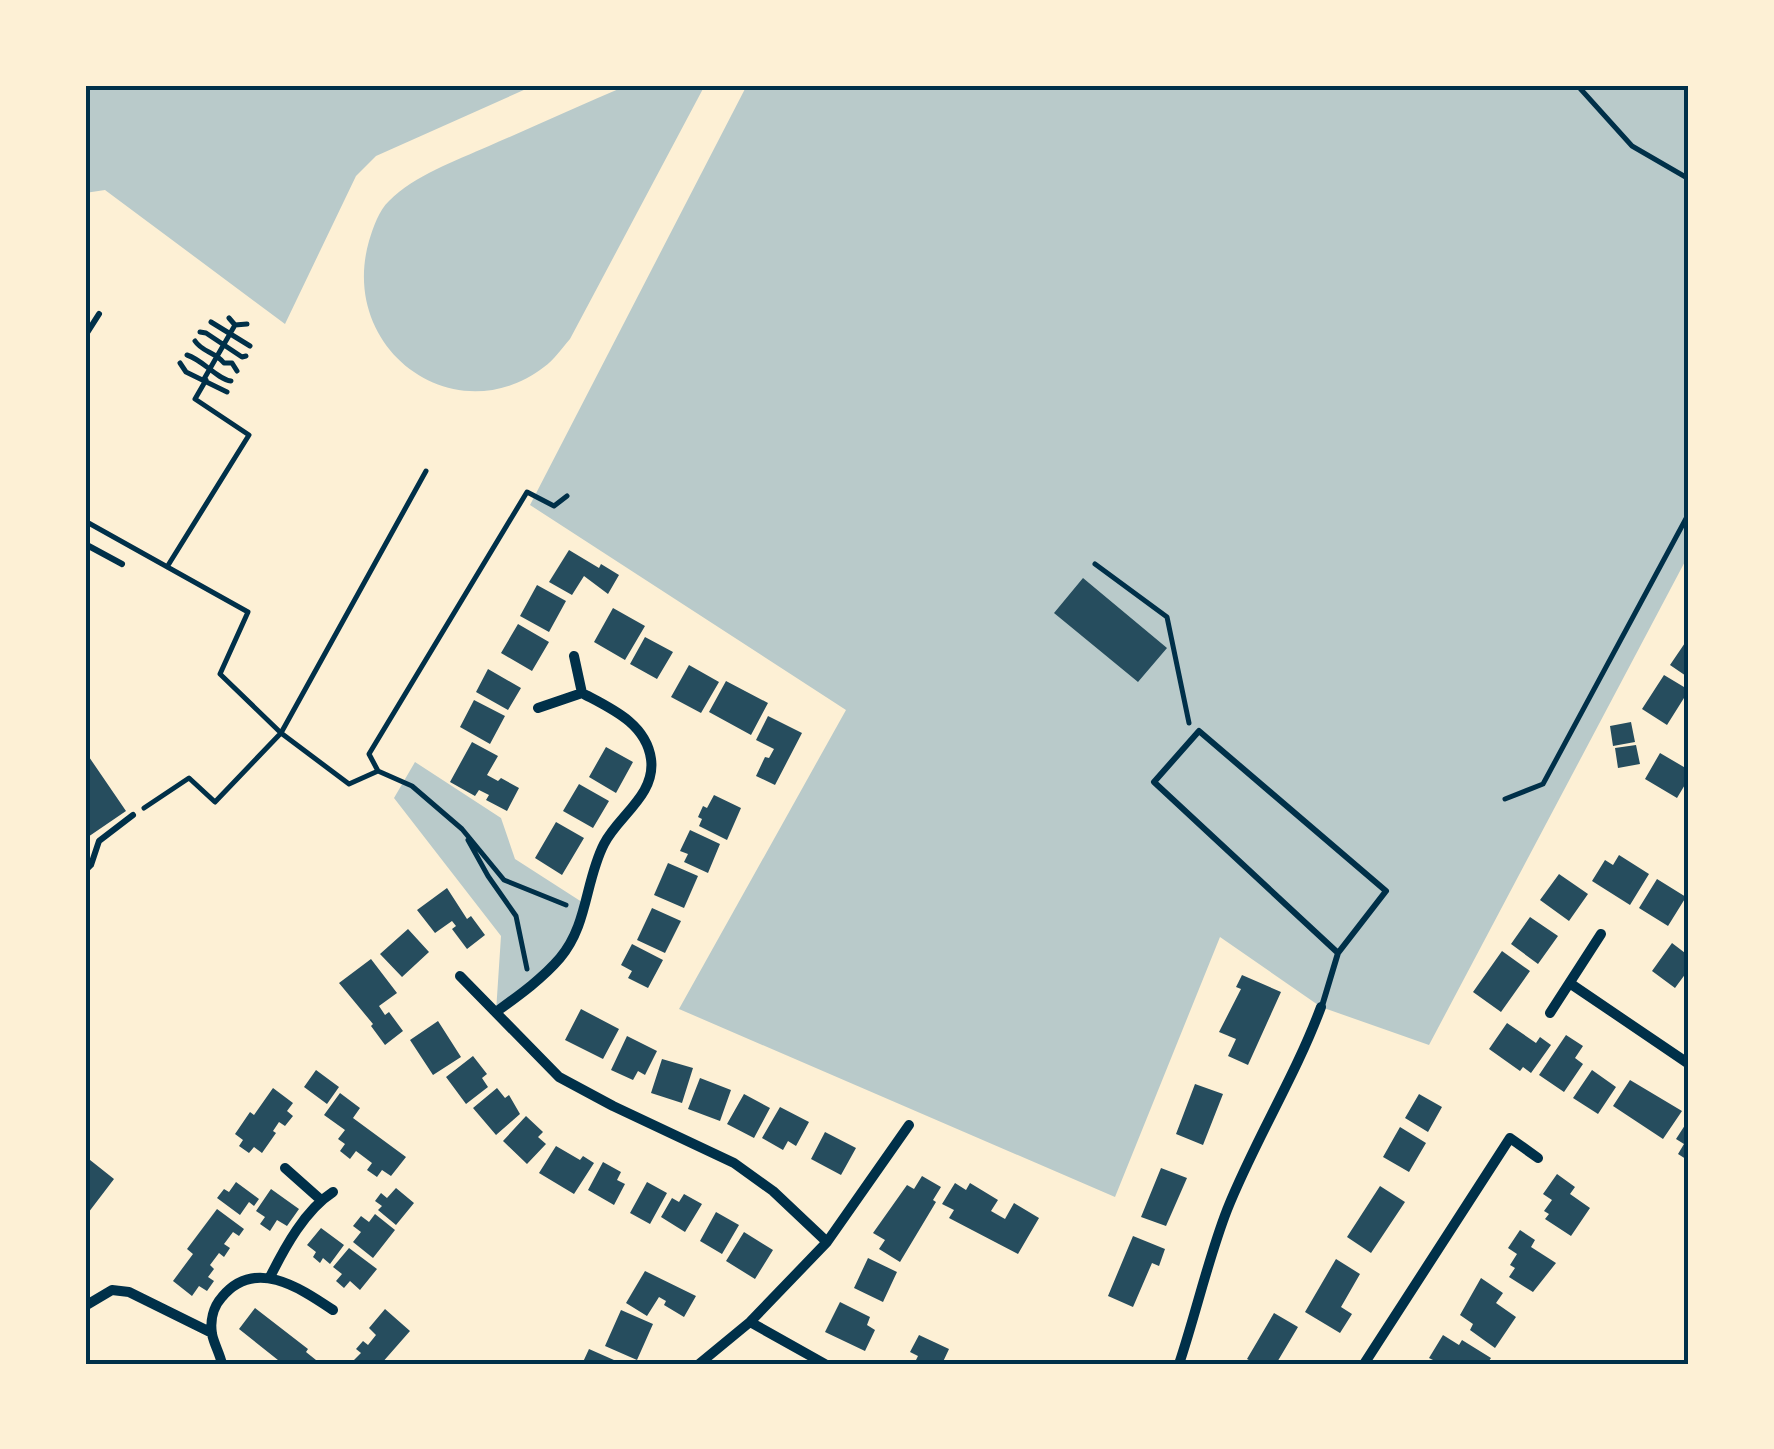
<svg xmlns="http://www.w3.org/2000/svg" width="1774" height="1449" viewBox="0 0 1774 1449" font-family="Manrope,sans-serif">
<style>
.green{fill:#b9caca}
.building{fill:#264d5e}
.lines{fill:none;stroke-linecap:round;stroke-linejoin:round}
.path{stroke:#003049;stroke-width:5}
.service{stroke:#003049;stroke-width:6}
.minor{stroke:#003049;stroke-width:10}
.neatline{fill:none;stroke:#003049;stroke-width:4}
</style>
<rect width="100%" height="100%" fill="#fdf0d5"/>
<!-- green -->
<path class="green" d="M85,85h450l-159,71 -20,20 -71,148 -180,-134 -20,3z
M628,85h77l-135,254c-8,9 -16,21 -26,28 -89,68 -206,-17 -175,-126 4,-13 10,-31 20,-40 26,-26 66,-40 100,-55 46,-20 92,-41 139,-61z
M747,85h942v469l-260,491 -108,-38 -101,-70 -105,260 -436,-188 167,-299 -316,-205z
M415,762l86,56 14,41 70,45 -26,55 -63,53 5,-76 -107,-138z"/>
<!-- building -->
<path class="building" d="M569,550l30,18 2,-4 18,11 -11,19 -24,-18 -12,19 -23,-13z
M1083,578l84,70 -29,34 -84,-69z
M537,585l29,16 -17,31 -29,-16z
M613,608l32,18 -20,34 -31,-18z
M518,624l31,18 -17,29 -31,-18z
M645,637l28,15 -16,27 -27,-15z
M1689,637v41l-19,-13z
M689,665l30,17 -18,31 -30,-16z
M488,669l33,19 -13,22 -32,-18z
M1664,675l25,15 -22,35 -25,-16z
M726,681l42,22 -17,32 -42,-23z
M474,700l31,16 -15,28 -30,-17z
M768,716l34,17 -27,52 -19,-9 9,-19 4,1 5,-9 -18,-9z
M1631,722l4,20 -22,4 -3,-20z
M472,742l26,14 -11,19 11,6 3,-3 18,10 -12,23 -21,-11 3,-5 -10,-5 -4,6 -25,-14z
M1636,745l4,19 -22,4 -3,-20z
M606,747l27,15 -17,31 -27,-16z
M1660,753l29,17v8l-12,20 -32,-19z
M87,754l39,57 -41,28v-83z
M579,784l30,17 -16,27 -30,-17z
M714,795l27,13 -14,32 -28,-14 3,-7 -4,-2 5,-11 4,2z
M556,822l28,16 -22,37 -27,-17z
M690,830l30,14 -12,29 -24,-11 4,-8 -8,-3z
M1619,855l30,19 -19,31 -38,-24 13,-21 8,5z
M668,863l30,13 -14,32 -30,-13z
M1559,874l29,20 -19,27 -29,-21z
M1657,879l29,18 -18,29 -29,-18z
M447,888l20,31 4,-3 14,19 -18,14 -15,-20 4,-3 -4,-5 -17,12 -18,-23z
M652,908l29,13 -16,32 -28,-13z
M1530,917l28,19 -20,28 -27,-20z
M408,929l21,23 -27,25 -22,-23z
M1672,943l17,13v13l-14,19 -23,-17z
M632,944l31,16 -15,28 -20,-10 4,-7 -11,-6z
M1502,951l28,20 -29,41 -28,-20z
M371,959l26,34 -18,13 6,9 4,-3 14,19 -18,14 -14,-19 2,-2 -34,-41z
M1242,975l39,17 -33,73 -20,-9 8,-17 -17,-7 22,-43 -5,-2z
M581,1009l38,20 -16,30 -38,-19z
M438,1021l23,36 -28,18 -23,-35z
M1507,1023l29,20 4,-6 11,8 -20,28 -8,-6 -3,4 -31,-22z
M1566,1035l17,11 -8,12 8,6 -19,28 -25,-17z
M627,1036l30,15 -12,24 -7,-4 -5,9 -22,-10z
M473,1056l14,18 -5,4 6,9 -22,17 -20,-27z
M662,1059l31,9 -11,35 -31,-10z
M316,1070l23,17 -12,17 -23,-17z
M1592,1070l24,17 -18,27 -25,-16z
M700,1078l31,12 -11,31 -32,-12z
M1630,1080l52,31 -19,28 -50,-33z
M1195,1084l28,10 -20,51 -27,-11z
M273,1088l20,15 -6,8 6,5 -8,10 -6,-4 -6,9 3,2 -14,20 -8,-6 -5,6 -10,-7 4,-6 -8,-6 15,-22 4,3z
M497,1088l8,10 4,-3 11,19 -24,21 -23,-27z
M340,1093l20,15 -7,10 53,39 -15,19 -9,-6 -5,7 -10,-7 5,-7 -16,-12 -6,8 -10,-8 5,-7 -7,-5 7,-9 -21,-15z
M744,1094l26,14 -16,30 -27,-14z
M1419,1094l23,13 -14,25 -23,-14z
M780,1107l29,15 -13,24 -8,-5 -5,9 -21,-12z
M526,1116l17,16 -5,5 8,7 -19,20 -24,-23z
M1689,1119v42l-11,-7 6,-10 -8,-5z
M1400,1127l26,16 -17,29 -26,-15z
M825,1132l31,16 -15,27 -30,-16z
M556,1146l24,14 3,-4 11,7 -20,31 -35,-21z
M85,1156l29,23 -29,38z
M603,1162l18,10 -4,8 8,4 -11,21 -26,-15z
M1161,1168l26,10 -21,48 -25,-9z
M1557,1174l18,13 -5,7 20,14 -19,28 -26,-17 4,-5 -5,-3 8,-11 -9,-6z
M922,1176l19,11 -8,13 3,2 -36,60 -21,-13 6,-9 -12,-7 34,-48 7,4z
M236,1182l23,17 -5,7 -5,-4 -9,13 -23,-17 7,-9 5,3z
M647,1182l20,11 -17,31 -20,-11z
M955,1183l11,7 4,-7 28,17 -7,11 14,8 9,-16 25,15 -21,36 -69,-36 5,-8 -12,-6z
M1380,1186l25,16 -34,51 -24,-16z
M396,1188l18,15 -18,22 -18,-15 4,-4 -7,-5 6,-8 6,5z
M271,1189l28,20 -12,17 -10,-6 -7,11 -10,-7 5,-7 -9,-6z
M684,1194l18,10 -17,28 -24,-15 11,-19 7,4z
M217,1209l27,20 -5,7 -6,-4 -9,12 6,4 -6,9 -5,-4 -9,12 4,4 -6,8 6,4 -7,10 -8,-5 -7,10 -19,-15 20,-27 -6,-5z
M716,1212l23,13 -17,29 -22,-13z
M375,1214l20,16 -22,28 -20,-16 8,-10 -8,-6 8,-10 8,6z
M321,1228l23,17 -14,19 -7,-6 -3,5 -7,-6 3,-5 -9,-7z
M1520,1230l15,10 -4,7 25,16 -23,29 -24,-15 6,-9 -5,-3 7,-11 -9,-6z
M744,1232l29,18 -18,29 -29,-18z
M1133,1236l32,13 -6,17 -7,-3 -19,44 -25,-11z
M349,1248l28,21 -17,21 -10,-9 -6,7 -8,-7 6,-7 -9,-7z
M868,1258l29,14 -14,30 -29,-14z
M1336,1259l24,15 -19,33 11,7 -12,19 -35,-21z
M645,1271l51,25 -12,21 -20,-12 2,-4 -7,-4 -12,19 -21,-13z
M1481,1278l22,15 -7,10 20,14 -21,31 -25,-18 3,-6 -13,-9z
M840,1302l30,15 -3,8 8,5 -10,21 -40,-19z
M255,1308l53,41 -2,3 15,12h-38l-44,-35z
M385,1309l25,22 -29,33h-24l-4,-3 8,-8 -5,-4 7,-8 5,4 8,-10 -7,-7z
M621,1310l32,14 -16,36 -32,-14z
M1274,1313l24,14 -22,37h-20l-9,-5z
M919,1335l30,14 -7,15h-28l4,-8 -8,-4z
M1443,1335l16,10 3,-5 29,18 -4,6h-57l3,-4 -4,-2z
M589,1349l34,15h-36l-4,-2z"/>
<g class="lines">
<!-- path -->
<path class="path" d="M1577,85l55,61 57,33
M229,318l6,7 12,-1
M211,322l39,24
M200,332l6,1 36,24 4,-1
M195,341c7,11 20,11 29,22h8l5,8
M187,355c16,5 30,24 44,26
M180,363l6,9 41,20
M204,379l31,-54
M85,521l163,91 -28,62 61,59 68,51 29,-13 34,15 50,43 42,51 62,25
M1095,564l72,53 22,106
M167,567l82,-132 -54,-36 11,-19
M378,771l-9,-17 158,-262 27,14 13,-10
M1505,799l38,-15 146,-271
M144,808l45,-30 26,24 66,-69 145,-262
M468,840l20,36 28,40 11,53"/>
<!-- service -->
<path class="service" d="M85,336l14,-22
M85,544l37,20
M85,871l6,-6 8,-24 34,-26
M1322,1006l16,-53 -184,-171 45,-51 187,160 -48,62"/>
<!-- minor -->
<path class="minor" d="M538,708l44,-15 -8,-37
M460,976l99,101 54,29 121,57 39,28 54,51
M1571,984l118,80
M496,1012c22,-16 46,-33 64,-54 28,-33 25,-77 44,-114 14,-28 52,-49 47,-85 -5,-36 -41,-51 -69,-66
M1550,1013l51,-79
M285,1168l36,32
M270,1277c15,-30 35,-67 63,-85
M85,1306l27,-16 17,2 83,41
M750,1322l75,42
M222,1364c-2,-10 -8,-20 -10,-30 -2,-13 1,-27 10,-37 33,-40 78,-9 111,13
M699,1364l51,-42 77,-80 82,-117
M1179,1364c17,-51 29,-105 48,-154 28,-70 68,-133 94,-203
M1364,1364l146,-226 28,20"/>
</g>
<!-- border -->
<rect width="1774" height="1449" fill="none" stroke="#fdf0d5" stroke-width="175"/>
<rect x="88" y="88" width="1598" height="1274" class="neatline"/>
</svg>
